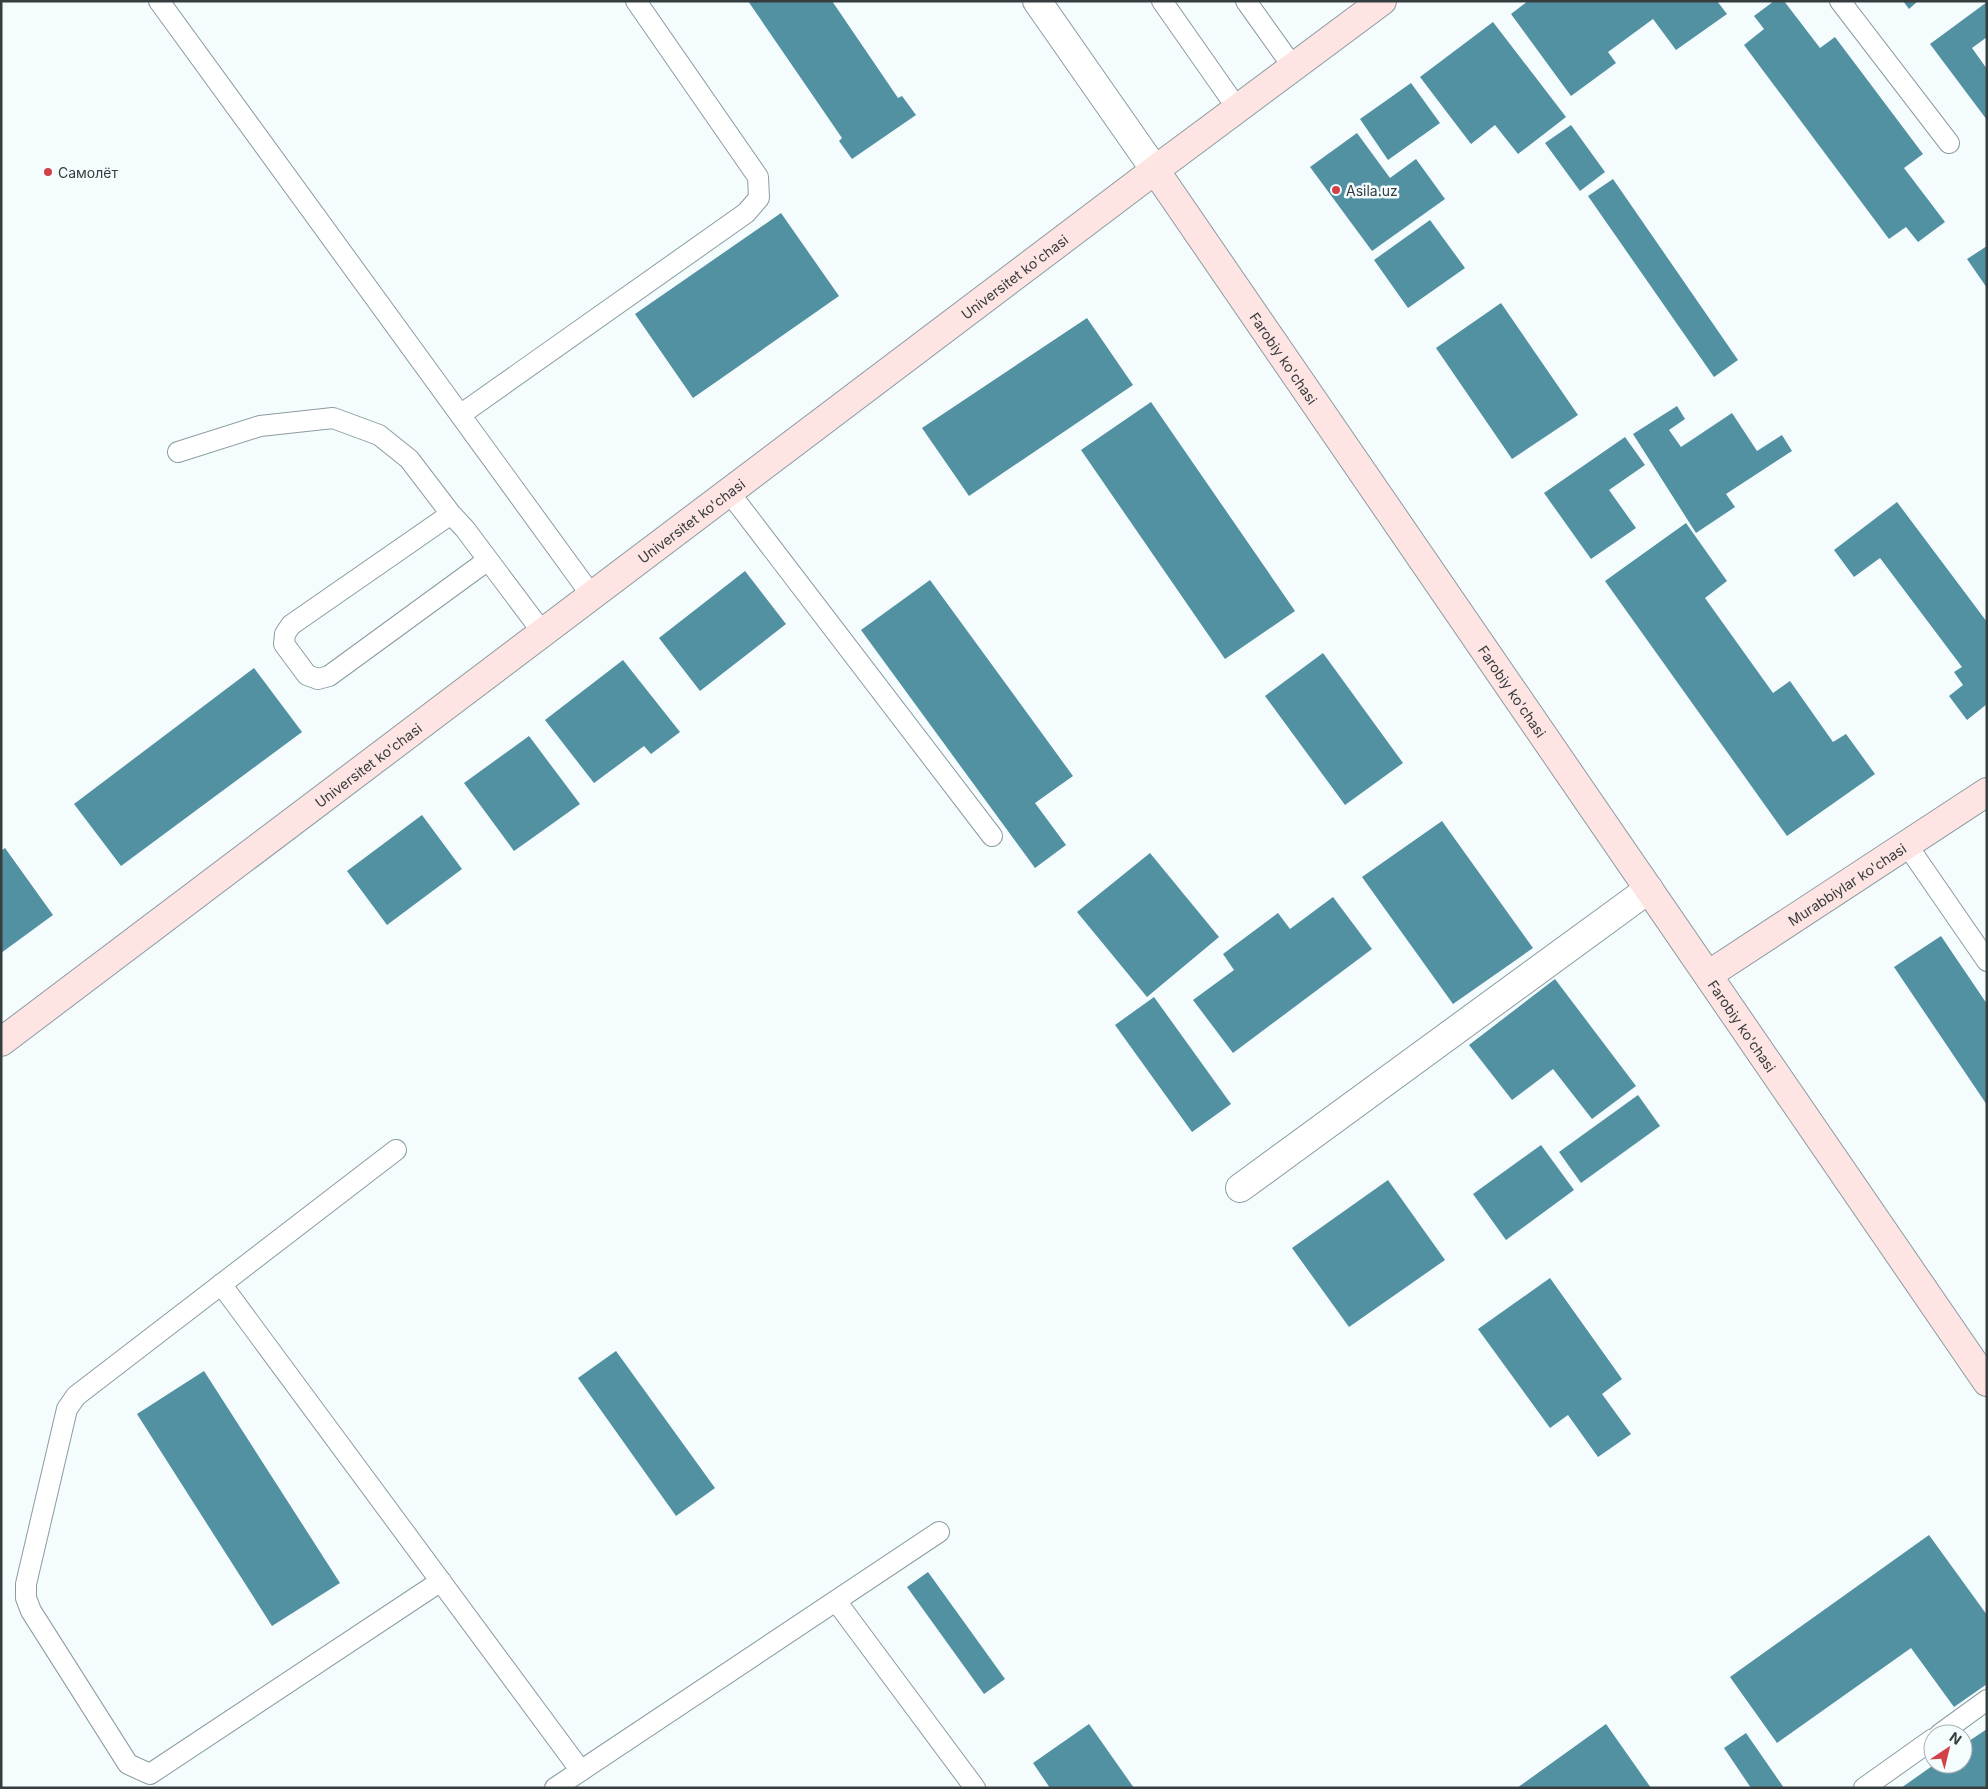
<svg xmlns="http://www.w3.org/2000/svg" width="1988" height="1789" viewBox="0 0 1988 1789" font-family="Inter,sans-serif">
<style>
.building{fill:#5291a2}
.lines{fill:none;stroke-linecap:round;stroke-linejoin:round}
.lane-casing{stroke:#8b9ca1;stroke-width:22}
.street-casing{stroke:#8b9ca1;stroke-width:30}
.secondary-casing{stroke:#8b9ca1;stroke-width:30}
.lane{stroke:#fff;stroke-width:20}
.street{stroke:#fff;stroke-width:28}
.secondary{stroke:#fee4e2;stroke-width:28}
.poi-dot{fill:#d14147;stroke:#f4fcfe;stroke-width:2}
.labels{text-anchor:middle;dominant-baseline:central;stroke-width:5;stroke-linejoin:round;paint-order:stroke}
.poi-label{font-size:14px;fill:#363d3f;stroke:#f4fcfe;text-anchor:start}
.street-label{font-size:14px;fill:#363d3f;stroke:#f4fcfe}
</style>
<rect width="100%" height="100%" fill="#f4fcfe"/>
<!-- building -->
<path class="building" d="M748,1h84l66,97 4,-2 14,19 -64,44 -13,-18 3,-3z
M1528,1h189l10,13 -51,36 -23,-31 -45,33 8,11 -45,33 -60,-82z
M1774,1h10l36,47 15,-11 88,117 -19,14 41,54 -27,20 -12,-15 -17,12 -145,-194 20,-16 -10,-13z
M1903,1h15l-9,8z
M1987,2v35l-15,11 15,21v51l-57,-76z
M1493,22l73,95 -48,37 -23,-29 -24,19 -51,-67z
M1411,83l29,40 -52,37 -28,-41z
M1571,125l34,47 -25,19 -35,-48z
M1357,133l33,45 26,-19 29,40 -73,52 -62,-84z
M1613,179l125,181 -24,17 -126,-181z
M781,213l58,83 -146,102 -58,-84z
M1430,220l35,48 -57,40 -34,-48z
M1987,246v42l-20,-29z
M1501,303l77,112 -66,44 -76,-111z
M1087,318l46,67 -164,111 -47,-68z
M1151,402l144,209 -70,48 -144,-209z
M1677,406l8,13 -16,11 12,17 51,-34 25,38 25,-16 10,16 -66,43 9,13 -39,26 -63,-99z
M1625,437l20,28 -36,25 27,38 -45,31 -47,-66z
M1897,502l90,120v82l-20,16 -18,-24 14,-11 -9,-13 8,-5 -82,-109 -26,19 -20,-27z
M1686,523l41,58 -22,17 68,95 17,-12 43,61 13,-8 29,40 -88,62 -182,-255z
M745,571l41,53 -86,67 -41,-53z
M930,580l143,196 -38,27 31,42 -31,23 -174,-238z
M1323,653l80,110 -58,42 -80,-109z
M623,660l57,72 -29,22 -7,-8 -50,37 -49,-63z
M254,668l48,64 -181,134 -47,-62z
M529,736l51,68 -66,47 -50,-68z
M422,815l40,54 -75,56 -40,-54z
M1442,821l91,127 -80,56 -91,-127z
M5,848l48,67 -52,38v-102z
M1150,853l69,84 -72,60 -70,-85z
M1333,897l39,52 -139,104 -40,-53 41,-30 -11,-16 55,-41 12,16z
M1941,936l46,68v101l-93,-138z
M1555,979l81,107 -44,33 -39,-50 -41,31 -43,-55z
M1154,997l77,107 -39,28 -77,-107z
M1638,1095l22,31 -79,57 -22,-31z
M1541,1145l33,45 -68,50 -33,-46z
M1388,1180l57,80 -96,67 -57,-79z
M1550,1278l72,101 -20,15 29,40 -33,23 -30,-42 -18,13 -72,-99z
M616,1351l99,137 -39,28 -98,-138z
M204,1371l136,212 -68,43 -135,-212z
M1929,1535l58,80v69l-33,23 -43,-59 -134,95 -47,-66z
M928,1572l77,107 -21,15 -77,-107z
M1089,1724l45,64h-84l-17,-25z
M1606,1724l45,64h-134z
M1987,1729v59h-86l34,-24h28v-19z
M1746,1733l38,55h-33l-27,-40z"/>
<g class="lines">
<defs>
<path id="lane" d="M159,1l433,595
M1162,1l75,107
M1246,1l47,66
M1840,1l109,142
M460,415l286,-202 13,-15 -1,-21 -122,-176
M178,452l82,-26 73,-8 46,17 30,24 42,55
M729,492l263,344
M488,560l-159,116 -11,3 -11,-4 -23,-31 1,-10 6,-9 160,-111 14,15 78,104
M1907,845l80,116
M396,1150l-320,246 -9,13 -4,17 -37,158v14l5,13 97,153 22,10 291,-193
M221,1284l360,487
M836,1601l139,187
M1940,1734l47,-34
M555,1788l384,-256
M1864,1788l69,-49"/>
<path id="street" d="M1037,1l118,169
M1240,1188l409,-299"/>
<g id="secondary">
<path id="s1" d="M1155,170l832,1212"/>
<path id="s2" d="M1708,975l279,-183"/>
<path id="s3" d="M1,1042l1154,-872 227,-169"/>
</g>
</defs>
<!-- lane casing -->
<use href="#lane" class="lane-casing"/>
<!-- street casing -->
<use href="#street" class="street-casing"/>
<!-- secondary casing -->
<use href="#secondary" class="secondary-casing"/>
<!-- lane -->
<use href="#lane" class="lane"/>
<!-- street -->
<use href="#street" class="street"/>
<!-- secondary -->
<use href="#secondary" class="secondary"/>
</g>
<!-- markers -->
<g class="poi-dot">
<circle cx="48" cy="172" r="5"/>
<circle cx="1336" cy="190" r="5"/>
</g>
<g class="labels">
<!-- poi labels -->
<g class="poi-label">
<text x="58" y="172">Самолёт</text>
<text x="1346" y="190">Asila.uz</text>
</g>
<!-- street labels -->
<g class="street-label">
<text stroke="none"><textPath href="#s3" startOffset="1270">Universitet ko'chasi</textPath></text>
<text stroke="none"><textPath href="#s1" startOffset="228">Farobiy ko'chasi</textPath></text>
<text stroke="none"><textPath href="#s3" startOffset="865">Universitet ko'chasi</textPath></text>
<text stroke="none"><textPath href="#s1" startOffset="632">Farobiy ko'chasi</textPath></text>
<text stroke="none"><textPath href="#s3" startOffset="460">Universitet ko'chasi</textPath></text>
<text stroke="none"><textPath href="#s2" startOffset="166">Murabbiylar ko'chasi</textPath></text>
<text stroke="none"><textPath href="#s1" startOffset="1038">Farobiy ko'chasi</textPath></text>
</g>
</g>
<!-- border -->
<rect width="1988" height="1789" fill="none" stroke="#363d3f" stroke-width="5"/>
<!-- north arrow -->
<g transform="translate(1948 1749) rotate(35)"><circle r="24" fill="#f4fcfe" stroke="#a8b0b2"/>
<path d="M0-4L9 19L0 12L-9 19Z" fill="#d14147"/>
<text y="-8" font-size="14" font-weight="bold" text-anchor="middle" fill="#363d3f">N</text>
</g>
</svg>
